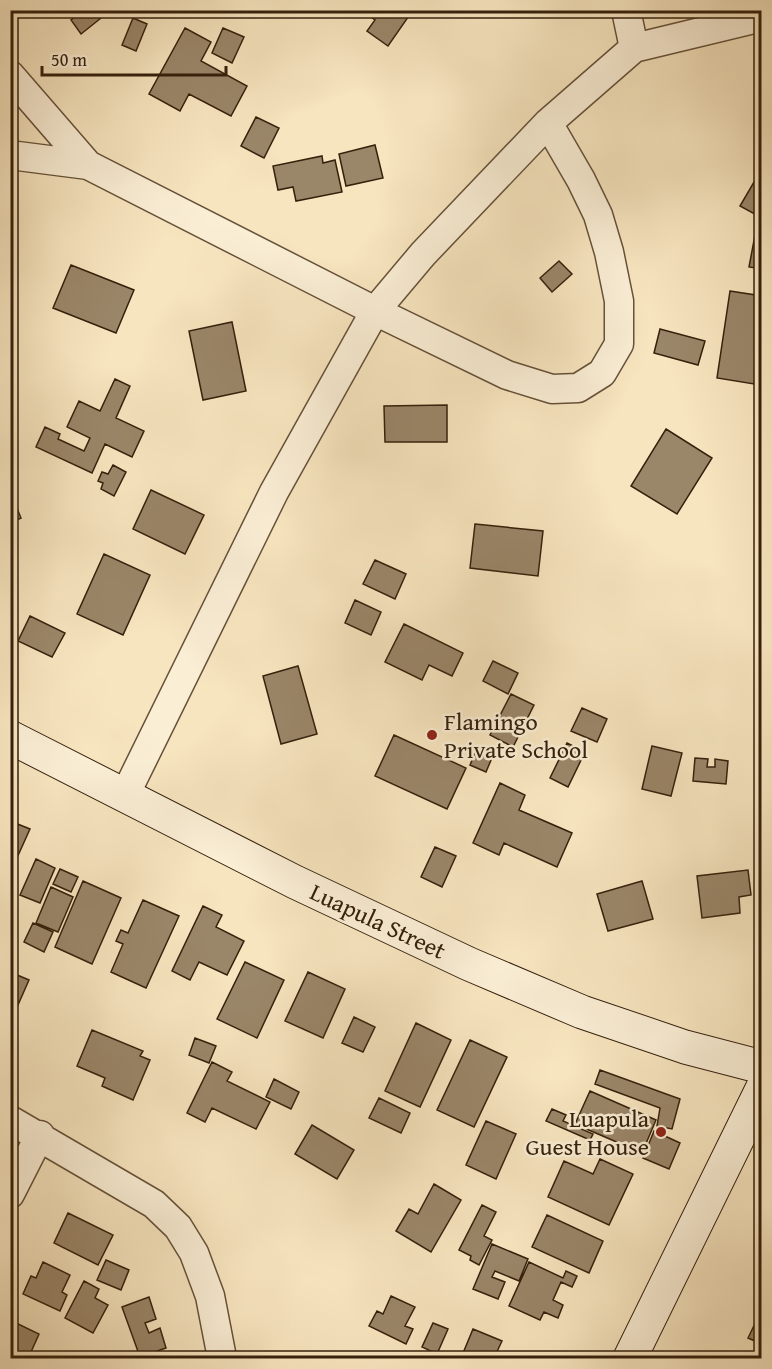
<svg xmlns="http://www.w3.org/2000/svg" width="772" height="1369" viewBox="0 0 772 1369" font-family="'Gentium Book Plus',serif">
<style>
.building{fill:#9a8669;stroke:#35200c;stroke-width:1.5}
.lines{fill:none;stroke-linecap:round;stroke-linejoin:round}
.street-casing{stroke:#665139;stroke-width:31}
.secondary-casing{stroke:#35200c;stroke-width:35}
.street{stroke:#faeed5;stroke-width:28}
.secondary{stroke:#faeed5;stroke-width:33}
.poi-dot{fill:#8f2418;stroke:#faeed5;stroke-width:2}
.labels{text-anchor:middle;dominant-baseline:central;stroke-width:5;stroke-linejoin:round;paint-order:stroke}
.poi-label{font-size:24px;fill:#35200c;stroke:#faeed5;text-anchor:start}
.street-label{font-size:24px;fill:#35200c;stroke:#faeed5}
</style>
<rect width="100%" height="100%" fill="#f7e5bf"/>
<filter id="stains"><feTurbulence type="fractalNoise" baseFrequency=".00333" numOctaves="4"/><feColorMatrix values="0 0 0 0 .2 0 0 0 0 .09 0 0 0 0 .02 0 0 0 .5 -.17"/></filter>
<radialGradient id="worn" r=".72"><stop offset=".6" stop-color="#630" stop-opacity="0"/><stop offset="1" stop-color="#630" stop-opacity=".3"/></radialGradient>
<!-- building -->
<path class="building" d="M71,10h40l-30,24 -10,-14 5,-4z
M364,10h49l-25,36 -21,-15 8,-11 -11,-8z
M133,18l14,6 -11,27 -14,-6z
M185,28l26,14 -10,19 46,25 -16,30 -42,-22 -9,17 -31,-17z
M223,28l21,9 -12,26 -20,-10z
M256,117l23,11 -15,30 -23,-12z
M375,145l8,33 -37,8 -7,-32z
M322,156l1,7 12,-3 7,32 -46,9 -3,-14 -15,3 -5,-24z
M762,181v37l-22,-12 14,-24 5,3z
M755,235l7,1v33l-13,-2z
M559,261l13,13 -20,18 -12,-14z
M71,265l63,25 -18,43 -63,-25z
M730,291l32,5v36l-8,52 -37,-6z
M232,322l14,69 -43,9 -14,-69z
M660,329l45,12 -7,24 -44,-12z
M115,379l15,7 -14,32 28,13 -12,26 -27,-13 -13,29 -56,-26 9,-20 15,7 -2,5 26,12 6,-13 -23,-11 12,-26 21,10z
M447,405v37h-62l-1,-36z
M666,429l46,29 -35,56 -46,-28z
M113,465l13,7 -12,24 -13,-7 2,-6 -5,-2 4,-9 6,2z
M151,490l53,25 -19,39 -52,-25z
M10,491l11,27 -11,5z
M475,524l68,7 -5,45 -68,-8z
M104,554l46,21 -27,60 -46,-21z
M375,560l31,14 -11,25 -32,-15z
M355,600l26,12 -10,23 -26,-12z
M30,616l35,17 -13,24 -34,-16z
M404,624l59,29 -11,23 -23,-11 -7,15 -37,-18z
M493,661l25,12 -10,21 -25,-13z
M298,666l19,68 -36,10 -18,-68z
M511,694l23,11 -21,42 -23,-12z
M582,708l25,11 -10,23 -26,-11z
M394,735l72,33 -19,41 -72,-33z
M567,743l18,9 -17,35 -18,-9z
M478,746l16,7 -8,19 -16,-7z
M652,746l30,7 -11,43 -29,-7z
M695,758l13,1 -1,8h8v-8l13,2 -2,23 -33,-3z
M500,783l25,12 -6,15 53,23 -15,34 -53,-24 -5,12 -26,-12z
M10,821l20,8 -19,42h-1z
M435,847l21,9 -14,31 -21,-10z
M36,859l19,9 -15,35 -20,-8z
M60,869l18,8 -7,15 -18,-8z
M748,870l3,25 -12,2 1,16 -38,5 -5,-42z
M83,881l38,17 -29,66 -37,-17z
M642,881l11,38 -45,12 -11,-37z
M51,887l22,10 -15,35 -22,-9z
M143,900l36,16 -33,72 -35,-16 12,-28 -7,-3 5,-11 7,3z
M203,906l19,9 -6,12 28,14 -17,34 -28,-13 -9,18 -18,-9z
M10,917l7,3 -7,16z
M33,923l20,9 -9,20 -20,-10z
M245,962l39,18 -27,58 -40,-19z
M10,972l19,8 -19,43z
M308,972l37,17 -22,49 -38,-17z
M354,1017l21,10 -12,25 -21,-9z
M416,1023l35,17 -31,67 -35,-16z
M92,1030l51,21 -3,5 10,4 -17,40 -31,-14 3,-8 -28,-12z
M195,1038l21,8 -7,17 -20,-8z
M470,1040l37,17 -33,70 -37,-17z
M212,1062l20,10 -5,9 43,21 -14,27 -44,-21 -7,14 -18,-9z
M600,1070l80,29 -8,30 -15,-3 3,-18 -65,-24z
M274,1079l25,13 -8,17 -25,-12z
M590,1091l66,29 -14,33 -67,-29z
M379,1098l31,15 -9,20 -32,-15z
M552,1109l14,6 -3,6 30,13 -3,6 -44,-19z
M486,1121l30,13 -20,45 -30,-14z
M312,1125l42,25 -17,29 -42,-25z
M654,1131l26,12 -11,26 -26,-11z
M600,1159l33,15 -24,51 -61,-28 16,-36 29,13z
M434,1184l27,16 -30,52 -35,-21 13,-22 9,5z
M482,1205l14,7 -12,24 8,4 -13,25 -9,-5 1,-4 -12,-6z
M68,1213l45,22 -15,30 -44,-22z
M547,1215l56,26 -14,32 -57,-26z
M492,1244l36,15 -9,22 -24,-10 -3,6 13,5 -7,17 -25,-10z
M106,1260l23,10 -8,20 -24,-10z
M43,1262l27,13 -8,17 5,3 -7,16 -37,-17 8,-18 5,2z
M529,1262l34,16 3,-7 11,5 -5,11 -11,-5 -8,18 10,5 -5,13 -14,-6 -4,8 -31,-14z
M762,1280v17l-7,-3z
M84,1281l15,8 -4,9 13,7 -15,28 -28,-15z
M391,1296l24,11 -10,19 8,3 -7,15 -37,-18 8,-15 6,3z
M149,1297l7,22 -11,4 4,10 11,-5 6,20 -26,9 -18,-50z
M762,1309v35l-14,-6z
M14,1322l25,12 -8,18 4,3 -2,3h-23v-29z
M433,1323l15,6 -11,25 -15,-7z
M473,1329l29,12 -8,17h-33z
M723,1353l14,5h-17z"/>
<g class="lines">
<defs>
<path id="street" d="M634,48l128,-31
M10,75l78,90
M10,155l78,10 287,146 132,64 45,14 26,-1 24,-15 17,-29v-43l-10,-49 -11,-37 -17,-35 -33,-57
M125,795l149,-303 101,-181 48,-57 125,-131 86,-75 -8,-38
M10,1120l144,84 24,23 16,26 16,43 12,62
M10,1194l30,-59"/>
<path id="secondary" d="M10,737l285,145 174,82 113,48 103,35 77,20
M630,1358l132,-269"/>
</defs>
<!-- street casing -->
<use href="#street" class="street-casing"/>
<!-- secondary casing -->
<use href="#secondary" class="secondary-casing"/>
<!-- street -->
<use href="#street" class="street"/>
<!-- secondary -->
<use href="#secondary" class="secondary"/>
</g>
<!-- markers -->
<g class="poi-dot">
<circle cx="432" cy="735" r="6"/>
<circle cx="661" cy="1132" r="6"/>
</g>
<g class="labels">
<!-- poi labels -->
<g class="poi-label">
<text x="444" y="721">Flamingo<tspan x="444" dy="28">Private School</tspan></text>
<text x="649" y="1118" text-anchor="end">Luapula<tspan x="649" dy="28">Guest House</tspan></text>
</g>
<!-- street labels -->
<g class="street-label">
<text transform="translate(378 921) rotate(25)">Luapula Street</text>
</g>
</g>
<!-- margin -->
<rect width="772" height="1369" fill="none" stroke="#f7e5bf" stroke-width="36"/>
<rect x="12" y="12" width="748" height="1345" fill="none" stroke="#35200c" stroke-width="3"/>
<rect x="18" y="18" width="736" height="1333" fill="none" stroke="#35200c" stroke-width="1.5"/>
<!-- scale -->
<path d="M42 66v9h184v-9" fill="none" stroke="#35200c" stroke-width="3"/>
<text x="51" y="66" font-size="18" fill="#35200c" stroke="#faeed5" stroke-width="4.5" paint-order="stroke">50 m</text>
<rect width="100%" height="100%" filter="url(#stains)"/>
<rect width="100%" height="100%" fill="url(#worn)"/>
</svg>
